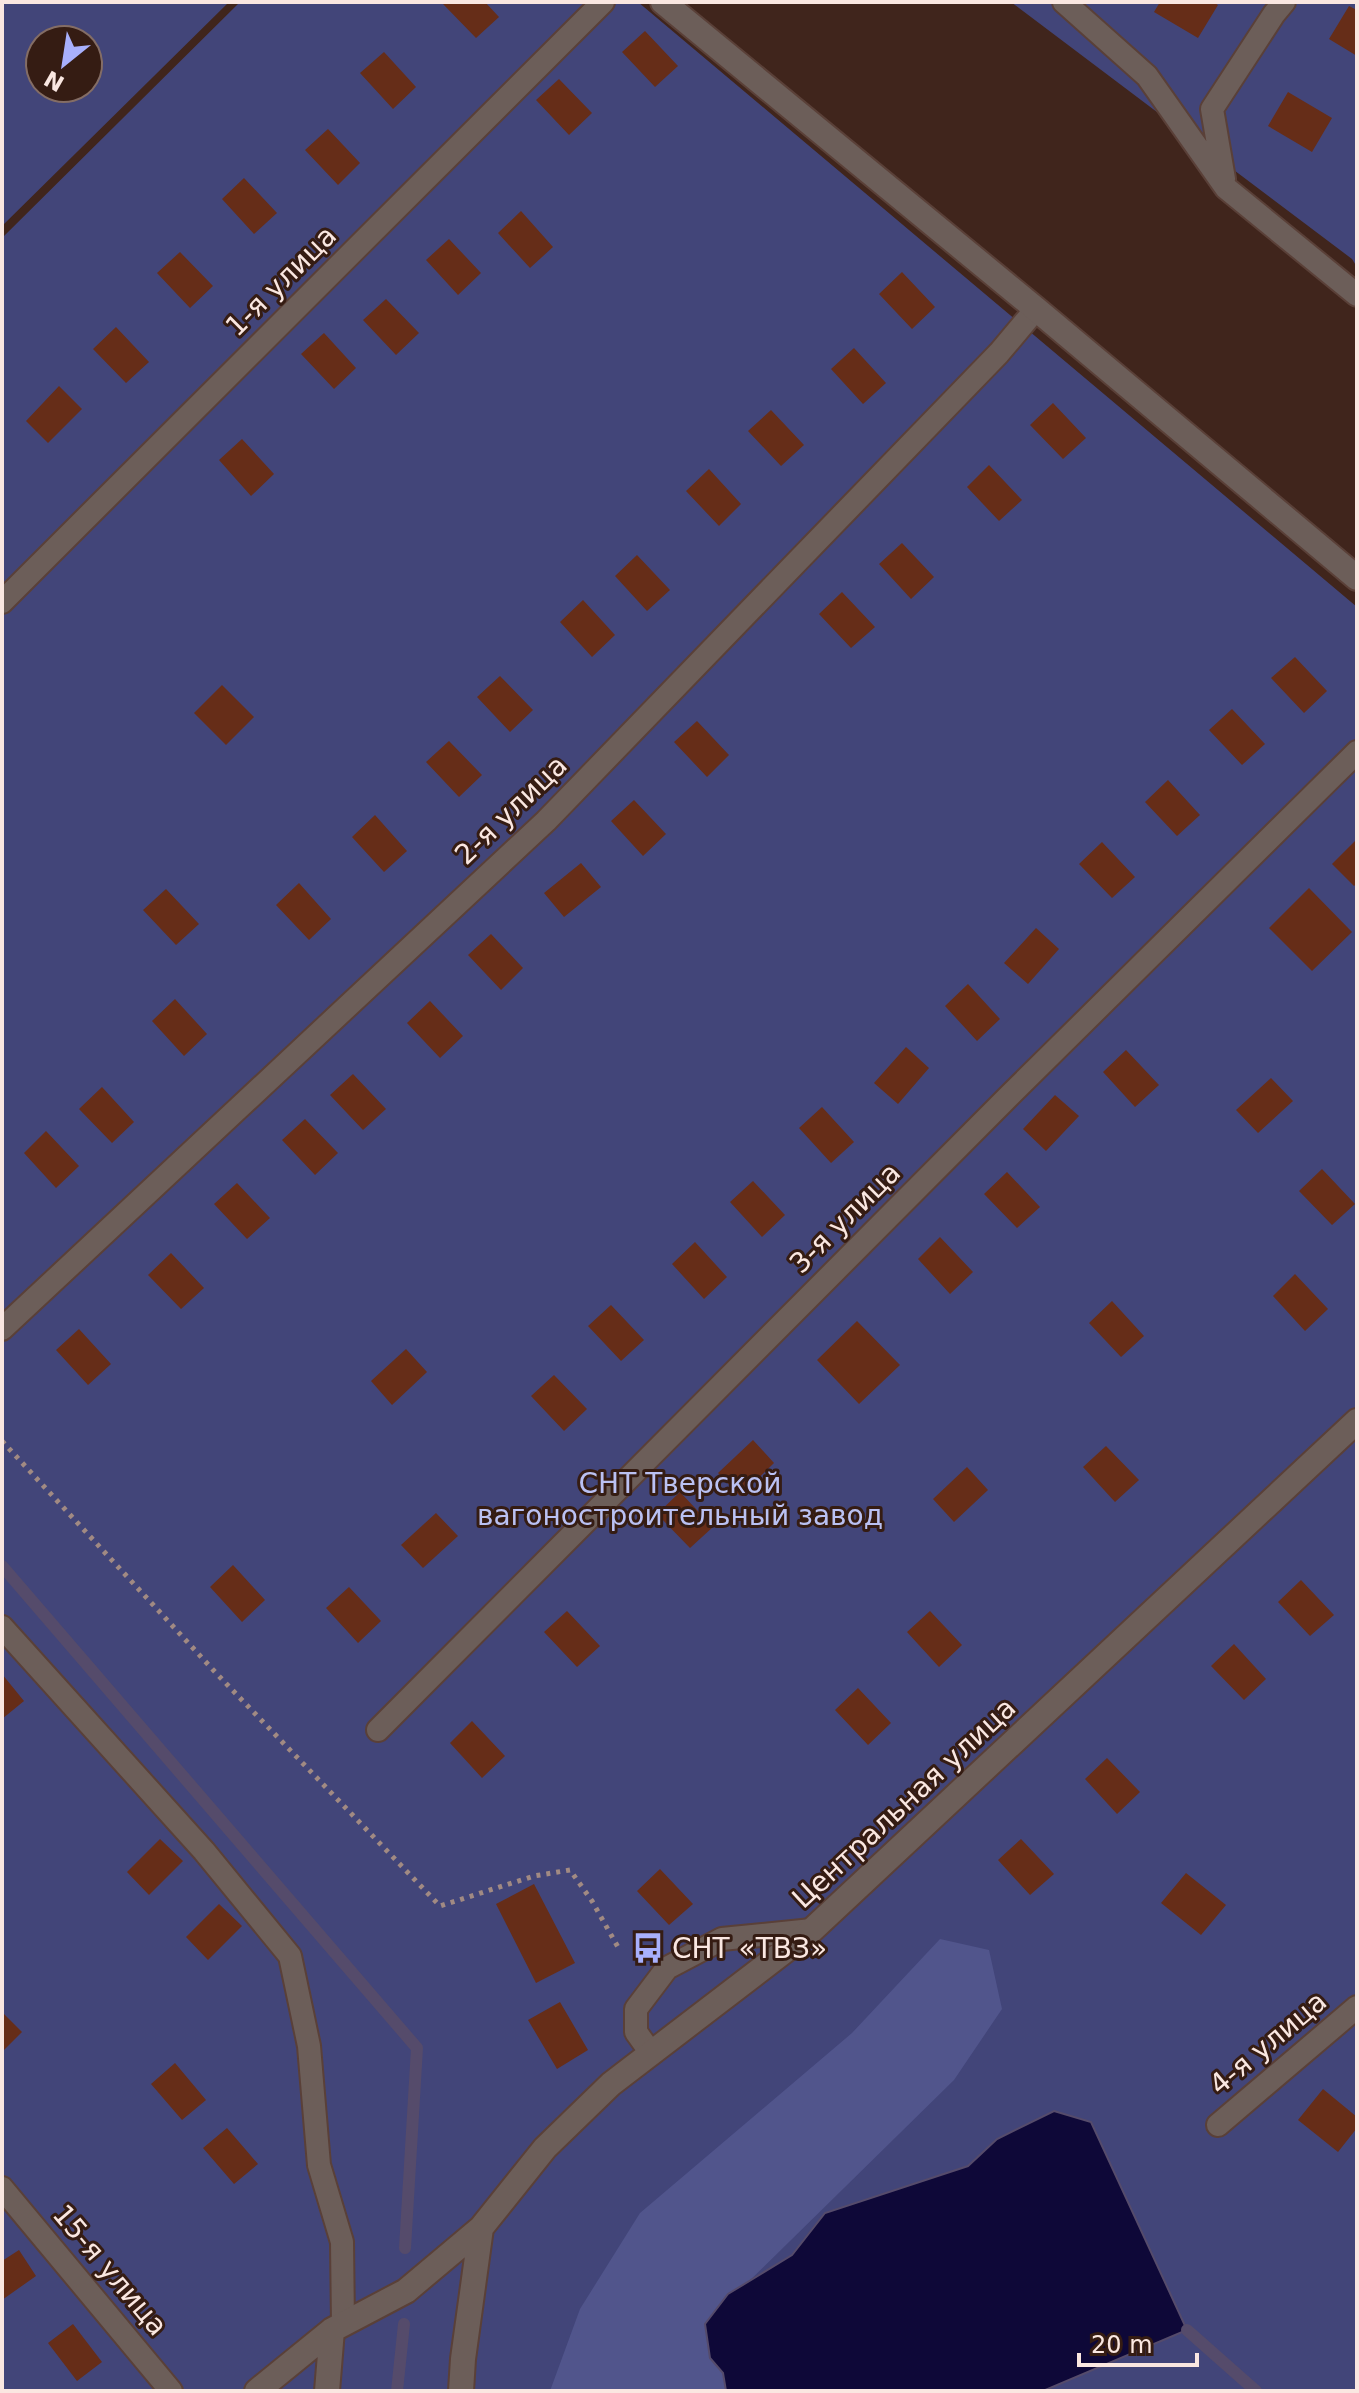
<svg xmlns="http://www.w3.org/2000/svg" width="1359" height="2393" viewBox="0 0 1359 2393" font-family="'DejaVu Sans',sans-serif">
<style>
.green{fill:#424579;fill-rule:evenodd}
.forest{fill:#51558c}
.water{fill:#0e0838;stroke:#554b6b;stroke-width:2}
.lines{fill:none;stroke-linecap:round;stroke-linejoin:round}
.stream{stroke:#554b6b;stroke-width:12}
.building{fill:#662d18}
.lane-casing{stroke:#5a4038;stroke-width:26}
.street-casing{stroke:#5a4038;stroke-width:28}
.path{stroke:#a18a83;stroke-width:5;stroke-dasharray:4 6;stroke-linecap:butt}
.lane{stroke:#6c5e59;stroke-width:22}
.street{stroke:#6c5e59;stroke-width:24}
.labels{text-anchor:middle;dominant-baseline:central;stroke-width:6;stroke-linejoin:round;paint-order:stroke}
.street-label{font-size:28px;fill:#fae7e1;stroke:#351c13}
.park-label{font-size:28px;fill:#bac1f3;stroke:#351c13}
.poi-label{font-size:28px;fill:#fae7e1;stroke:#351c13;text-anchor:start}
</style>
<rect width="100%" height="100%" fill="#40251c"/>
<!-- green -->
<path class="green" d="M2,2h227l-227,224zM40,40h48v48h-48z
M240,2h398l719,605v1784h-1355v-2153z
M1011,2h346v265l-5,-8z"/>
<!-- forest -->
<path class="forest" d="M940,1939l49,11 13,59 -48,71 -220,216 -6,95h-178l30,-82 60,-96 212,-180z"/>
<!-- water -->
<path class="water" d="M1054,2111l37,11 96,208 -144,61h-317l-3,-18 -13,-15 -5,-34 23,-30 64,-39 33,-42 143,-47 29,-27z"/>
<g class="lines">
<!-- stream -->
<path class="stream" d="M2,1566l415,482 -12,200
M1187,2330l69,61
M397,2391l7,-67"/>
</g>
<!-- building -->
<path class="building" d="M445,2h40l14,15 -23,21 -33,-34z
M1160,2h53l5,3 -20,33 -44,-26z
M1349,6l8,4v46l-28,-17z
M645,31l33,35 -23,21 -33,-35z
M384,52l32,35 -23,22 -33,-36z
M559,79l33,34 -23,22 -33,-35z
M1288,92l44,26 -20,34 -44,-26z
M328,129l32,34 -22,22 -33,-35z
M244,178l33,35 -23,21 -32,-35z
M521,211l32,36 -23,21 -32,-35z
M449,239l32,34 -23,22 -32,-35z
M180,252l33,34 -23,22 -33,-35z
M902,272l33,35 -23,22 -33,-35z
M386,299l33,34 -23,22 -33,-35z
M116,327l33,35 -23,21 -33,-34z
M324,333l32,35 -22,21 -33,-35z
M854,348l32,35 -23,21 -32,-35z
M59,386l23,23 -34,34 -22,-22z
M1053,403l33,35 -23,21 -33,-34z
M771,410l33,35 -23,21 -33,-35z
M242,439l32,35 -23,22 -32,-36z
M989,465l33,35 -23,21 -32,-34z
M709,469l32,35 -22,22 -33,-35z
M902,543l32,34 -23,22 -32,-35z
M637,555l33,35 -23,21 -32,-35z
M842,592l33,35 -24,21 -32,-34z
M583,600l32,35 -23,22 -32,-35z
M1295,657l32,34 -23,22 -33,-35z
M500,676l33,34 -23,22 -33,-35z
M222,685l32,32 -28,28 -32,-32z
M1232,709l33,35 -23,21 -33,-35z
M697,721l32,34 -22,22 -33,-35z
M449,741l33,34 -23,22 -33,-35z
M1168,780l32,35 -23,21 -32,-34z
M634,800l32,34 -23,22 -32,-35z
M375,815l32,36 -23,21 -32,-35z
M1357,839v44l-3,3 -22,-22z
M1102,842l33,35 -23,21 -33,-34z
M581,863l20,24 -37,30 -20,-24z
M299,883l32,36 -22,21 -33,-35z
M1309,888l43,44 -40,39 -43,-43z
M166,889l33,35 -23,21 -33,-35z
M1036,928l23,21 -31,35 -24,-21z
M491,934l32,34 -22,22 -33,-35z
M968,984l32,35 -23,22 -32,-35z
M175,999l32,35 -23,22 -32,-35z
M430,1001l33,35 -23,22 -33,-35z
M906,1047l23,21 -31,36 -24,-21z
M1126,1050l33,35 -24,22 -32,-35z
M353,1074l33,35 -23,21 -33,-35z
M1271,1078l22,23 -35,32 -22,-23z
M102,1087l32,35 -22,21 -33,-34z
M1055,1095l24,21 -33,35 -23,-22z
M822,1107l32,35 -23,21 -32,-35z
M305,1119l33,34 -23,22 -33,-35z
M46,1131l33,35 -23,22 -32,-35z
M1322,1169l33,35 -23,21 -33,-34z
M1007,1172l33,35 -23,21 -33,-34z
M753,1181l32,34 -23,22 -32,-35z
M237,1183l33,35 -23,21 -33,-35z
M940,1237l33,35 -23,22 -32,-35z
M695,1242l32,35 -23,22 -32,-35z
M171,1253l33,35 -23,21 -33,-34z
M1295,1274l33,35 -23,22 -32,-35z
M1112,1301l32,35 -23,21 -32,-34z
M611,1305l33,35 -23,21 -33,-35z
M857,1321l43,44 -41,39 -42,-44z
M79,1329l32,35 -23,21 -32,-35z
M406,1349l21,23 -35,33 -21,-24z
M554,1375l33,34 -23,22 -33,-35z
M753,1440l21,23 -34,33 -22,-23z
M1106,1446l33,34 -24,22 -32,-35z
M967,1467l21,23 -34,32 -21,-23z
M680,1492l33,35 -23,21 -33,-34z
M436,1513l22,23 -35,32 -22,-23z
M233,1565l32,35 -23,22 -32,-35z
M1301,1580l33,35 -24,21 -32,-34z
M349,1587l32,34 -23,22 -32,-35z
M567,1611l33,35 -23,21 -33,-35z
M930,1611l32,34 -23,22 -32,-35z
M1234,1644l32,35 -22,21 -33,-34z
M2,1674l22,27 -22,18z
M858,1688l33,35 -23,22 -33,-35z
M472,1721l33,35 -23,22 -32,-35z
M1107,1758l33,34 -23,22 -32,-35z
M160,1839l23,22 -34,34 -22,-23z
M1021,1839l33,35 -24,21 -32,-35z
M660,1869l33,35 -24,21 -32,-34z
M1186,1873l40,32 -25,30 -40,-32z
M534,1884l41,79 -39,20 -40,-79z
M219,1904l23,22 -34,34 -22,-23z
M560,2002l28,48 -31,19 -29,-49z
M2,2012l20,20 -20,20z
M175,2063l31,37 -24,20 -31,-36z
M1323,2089l34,28v11l-19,24 -40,-32z
M227,2128l31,36 -24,20 -31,-36z
M19,2250l17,26 -34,24v-39z
M73,2324l29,38 -25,19 -29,-38z"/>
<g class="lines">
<defs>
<path id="lane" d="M1064,2l83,74 79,112 131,107
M1224,179l-12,-70 62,-95 10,-12
M2,602l601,-600
M2,1329l544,-508 453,-468 37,-44
M2,1627l202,224 86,105 19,90 10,119 23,77 1,82
M378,1730l631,-634 348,-344
M651,2053l-15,-21v-23l31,-41 55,-29 90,-9
M1218,2125l139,-118
M2,2188l169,203"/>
<path id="street" d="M663,2l373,307 321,269
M257,2391l75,-61 74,-39 75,-63 64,-80 66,-64 201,-154 545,-509
M327,2391l5,-61
M461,2391l2,-32 18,-131"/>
</defs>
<!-- lane casing -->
<use href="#lane" class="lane-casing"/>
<!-- street casing -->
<use href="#street" class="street-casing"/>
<!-- path -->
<path class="path" d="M2,1441l214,232 224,233 94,-30 36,-6 22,31 27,48"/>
<!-- lane -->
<use href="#lane" class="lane"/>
<!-- street -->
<use href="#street" class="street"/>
</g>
<!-- icons -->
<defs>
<symbol id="bus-bare" viewBox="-9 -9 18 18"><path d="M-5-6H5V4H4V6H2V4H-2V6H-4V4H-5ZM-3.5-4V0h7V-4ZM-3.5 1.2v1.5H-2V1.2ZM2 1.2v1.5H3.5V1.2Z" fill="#a8b0fc" stroke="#351c13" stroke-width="2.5" paint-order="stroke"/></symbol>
</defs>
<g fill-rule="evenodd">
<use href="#bus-bare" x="626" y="1926" width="44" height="44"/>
</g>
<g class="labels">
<!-- street labels -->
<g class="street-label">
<text transform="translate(281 281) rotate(-45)">1-я улица</text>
<text transform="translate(511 810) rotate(-44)">2-я улица</text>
<text transform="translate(845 1218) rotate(-45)">3-я улица</text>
<text transform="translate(904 1803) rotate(-43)">Центральная улица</text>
<text transform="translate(1268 2043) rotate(-40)">4-я улица</text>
<text transform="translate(110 2270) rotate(50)">15-я улица</text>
</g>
<!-- park labels -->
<g class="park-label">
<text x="680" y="1483">СНТ Тверской<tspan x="680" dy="32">вагоностроительный завод</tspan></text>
</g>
<!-- poi labels -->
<g class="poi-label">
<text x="672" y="1948">СНТ «ТВЗ»</text>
</g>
</g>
<!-- border -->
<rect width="1359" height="2393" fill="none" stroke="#fae7e1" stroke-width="8"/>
<!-- north arrow -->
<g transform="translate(64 64) rotate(210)"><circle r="38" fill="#351c13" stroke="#846d65" stroke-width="2"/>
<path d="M0-6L14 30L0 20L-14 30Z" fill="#a8b0fc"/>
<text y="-12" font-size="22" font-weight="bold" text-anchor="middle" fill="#fae7e1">N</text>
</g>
<!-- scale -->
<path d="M1079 2353v12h118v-12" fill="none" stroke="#fae7e1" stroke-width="4"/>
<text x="1091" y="2353" font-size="24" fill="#fae7e1" stroke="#351c13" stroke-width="6" paint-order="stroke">20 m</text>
</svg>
